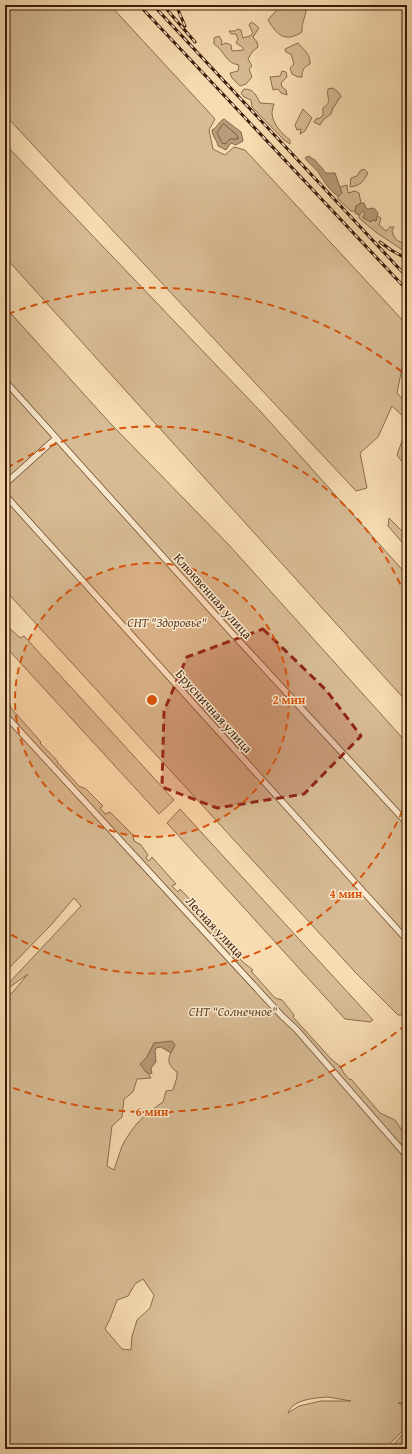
<svg xmlns="http://www.w3.org/2000/svg" width="412" height="1454" viewBox="0 0 412 1454" font-family="'Gentium Book Plus',serif">
<style>
.green{fill:#d7bb94;stroke:#8a6c4e;fill-rule:evenodd}
.water{fill:#b89b78;stroke:#87684c}
.lines{fill:none;stroke-linecap:round;stroke-linejoin:round}
.shore{stroke:#7a5c40;stroke-width:1}
.street-casing{stroke:#6c4c33;stroke-width:7}
.street{stroke:#fae8cc;stroke-width:5.5}
.rail-casing{stroke:#3d1c09;stroke-width:3}
.rail{stroke:#fae8cc;stroke-width:1.5;stroke-dasharray:4.5;stroke-linecap:butt}
.marked{fill:#8f2418;fill-opacity:0.2;stroke:#8f2418;stroke-width:3;stroke-dasharray:8 5;stroke-linejoin:round}
.ring{fill:none;stroke:#d7530c;stroke-width:2;stroke-dasharray:7 5}
.labels{text-anchor:middle;dominant-baseline:central;stroke-width:3;stroke-linejoin:round;paint-order:stroke}
.street-label{font-size:13px;fill:#3d1c09;stroke:#fae8cc}
.park-label{font-size:13px;font-style:italic;fill:#64442c;stroke:#fae8cc}
.centre{fill:#d7530c;stroke:#fae8cc;stroke-width:2}
.ring-label{font-size:12px;text-anchor:middle;font-weight:bold;fill:#d7530c;stroke:#fae8cc;stroke-width:3;stroke-linejoin:round;paint-order:stroke}
</style>
<rect width="100%" height="100%" fill="#f7dcb1"/>
<filter id="stains"><feTurbulence type="fractalNoise" baseFrequency=".005" numOctaves="4"/><feColorMatrix values="0 0 0 0 .2 0 0 0 0 .09 0 0 0 0 .02 0 0 0 .5 -.17"/></filter>
<radialGradient id="worn" r=".72"><stop offset=".6" stop-color="#630" stop-opacity="0"/><stop offset="1" stop-color="#630" stop-opacity=".3"/></radialGradient>
<!-- green -->
<path class="green" d="M5,5h105l105,114 -6,11 4,19 12,6 9,-8 11,3 162,175v18l-10,50 10,11v16l-15,-14 -14,31 -18,16 7,35 -11,3 -351,-376z
M281,5h12l2,2 2,-2h9c1,11 -5,17 -4,27 -17,11 -25,3 -34,-12z
M251,22l5,3 3,3 -6,9 4,5 1,5 -6,5 -4,7 4,7 -3,3 3,8 -6,7 -6,2 -8,-8 -2,-5 8,-2 1,-6c-14,-2 -14,-14 -25,-21v-6l5,-2 3,5 -1,4 5,-2 5,2 1,6 12,-1 -2,-3 -6,-4 2,-4 -2,-5h-5l-2,-3h6l3,-2 3,1 2,8 7,-2 3,-3 -4,-8z
M298,43c6,7 13,12 12,21 -6,3 -8,6 -8,13h-4l-6,-3 -2,-6 4,-4 -3,-10 -5,-2 -1,-3z
M282,71l4,1 1,5 -6,6 1,4 4,3 1,5 -6,-2 -3,-4 -5,1 -3,-13 10,-1z
M333,88l5,4 3,4 -8,12 -2,6 -7,5 -4,6 -6,-3 2,-3 4,-1 3,-3v-7c10,-6 3,-10 5,-19z
M244,89c10,0 12,6 16,14l14,1c-1,3 -2,7 -2,10 1,10 10,20 18,26v4l-6,-4 -32,-33 -1,-7 -7,-3 -3,-4z
M303,109l9,9 -7,13 -5,3 1,-5 -4,1 -2,-5z
M5,144l255,267 147,164v127l-402,-445z
M364,169l4,4c-5,9 -8,13 -18,14l1,-9 6,-2 3,-5z
M347,185l1,8 7,-2 4,2 2,10 -5,3 -1,5h-4l-13,-12v-3l4,-3 -2,-6z
M363,211l10,9 3,1 1,-5 4,2 -2,7 7,6 4,-4h4l-2,4c2,8 6,12 15,12v10l-30,-20 -18,-15v-3z
M5,307l105,116 118,121 179,199v272h-9l-43,-43 -350,-382z
M407,427v41l-10,-13z
M389,518l18,18v12l-19,-22z
M5,616l3,4 -2,5 14,13 4,-2 150,164 -15,14 -154,-168z
M5,699l4,2 2,7 30,34 -1,1c6,7 12,11 18,19h-1l22,24 7,3 17,17 -3,2 5,6 5,-2 23,23 1,6 7,4 7,10 -2,3 3,3 3,-4 24,27 -4,2 6,6 2,-3 35,37 5,10 15,18 9,9 9,7 -2,1 24,27 7,2 12,15 -1,2 39,43 9,7 2,5 7,8 1,-1 29,34 15,7 12,18v265h-9l9,3v20l-22,23h-380v-80l2,-1 -2,-1v-368l8,-7 15,-18 -21,15v-4l74,-79 -7,-8 -23,27 -46,47zM154,1043l21,2c-7,12 -10,18 2,27v5l-4,13 -7,1 -3,11c-19,13 -30,23 -41,44 -3,8 -5,16 -8,24l-7,-4 5,-40 10,-9 2,-18 9,-7 4,-13 14,-1c-2,-5 -7,-9 -10,-15l6,-6zM143,1279l11,16 -4,13 -13,12 -5,16 -1,14 -9,-1 -17,-20 5,-10 7,-19 11,-4 7,-12zM328,1397l23,4h-30l-22,5 -11,7c5,-14 27,-15 40,-16z
M180,809l193,211 -3,2 -25,-3 -178,-196z
M407,1429v20h-17z"/>
<!-- water -->
<path class="water" d="M224,119l17,13 2,9 -7,4 -5,-2 -5,7 -8,-4c-1,-6 -6,-10 -6,-16 6,-3 6,-8 12,-11z
M308,156l7,4 11,13h9l7,20 -4,3c-8,-5 -13,-13 -18,-21 -3,-6 -11,-11 -15,-17z
M361,203h3l2,5 2,1 6,-1 4,5 -2,8 -3,-1 -2,2 -8,-4 2,-5 -2,-2 -4,4 -4,-2 1,-7z
M172,1041l3,4 -4,8 -10,-6 -5,1 -1,3 1,11 -5,6 1,5 -3,1 -4,-3 -5,-7 7,-7 7,-14z"/>
<g class="lines">
<!-- shore -->
<path class="shore" d="M224,124l13,11 1,4h-8l-5,5 -3,-1 -5,-10 5,-8z"/>
<defs>
<path id="street" d="M5,381l224,249 178,193
M5,484l51,-46
M5,495l402,445
M5,715l277,301 14,13 111,127"/>
</defs>
<!-- street casing -->
<use href="#street" class="street-casing"/>
<!-- street -->
<use href="#street" class="street"/>
<defs>
<path id="rail" d="M139,5l268,285
M153,5l254,272
M163,5l32,37
M176,5l9,21
M380,242l11,8 16,9"/>
</defs>
<!-- rail casing -->
<use href="#rail" class="rail-casing"/>
<!-- rail -->
<use href="#rail" class="rail"/>
</g>
<!-- marked area -->
<path class="marked" d="M263,629l63,61 35,46 -57,58 -87,14 -55,-21 2,-76 23,-54z"/>
<!-- distance rings -->
<circle cx="152" cy="700" r="137" fill="#d7530c" fill-opacity=".12"/>
<g class="ring">
<circle cx="152" cy="700" r="137"/>
<path d="M407 800A274 274 0 0 1 7 932M7 468A274 274 0 0 1 407 600"/>
<path d="M406 1025A412 412 0 0 1 8 1086M8 314A412 412 0 0 1 406 375"/>
</g>
<g class="labels">
<!-- street labels -->
<g class="street-label">
<text transform="translate(213 596) rotate(48)">Клюквенная улица</text>
<text transform="translate(214 711) rotate(48)">Брусничная улица</text>
<text transform="translate(215 927) rotate(47)">Лесная улица</text>
</g>
<!-- park labels -->
<g class="park-label">
<text x="167" y="622">СНТ "Здоровье"</text>
<text x="233" y="1011">СНТ "Солнечное"</text>
</g>
</g>
<circle cx="152" cy="700" r="6" class="centre"/>
<g class="ring-label">
<text x="289" y="704">2 мин</text>
<text x="346" y="898">4 мин</text>
<text x="152" y="1116">6 мин</text>
</g>
<!-- margin -->
<rect width="412" height="1454" fill="none" stroke="#f7dcb1" stroke-width="20"/>
<rect x="6" y="6" width="400" height="1442" fill="none" stroke="#3d1c09" stroke-width="2"/>
<rect x="10" y="10" width="392" height="1434" fill="none" stroke="#3d1c09"/>
<rect width="100%" height="100%" filter="url(#stains)"/>
<rect width="100%" height="100%" fill="url(#worn)"/>
</svg>
